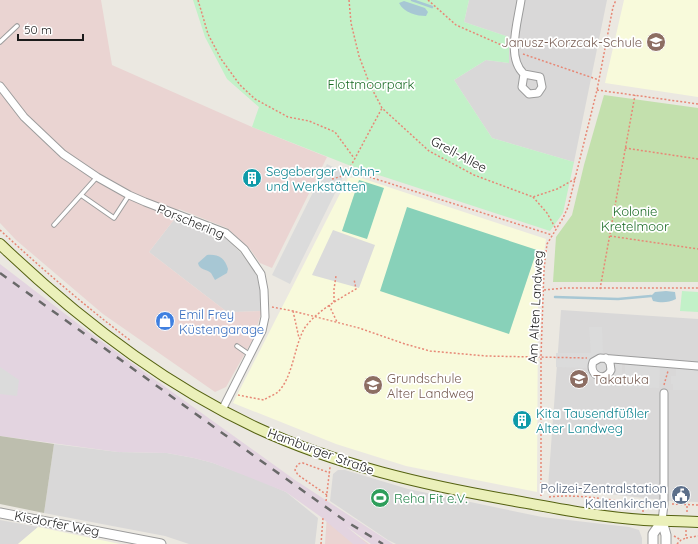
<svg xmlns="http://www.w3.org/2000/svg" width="698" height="544" viewBox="0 0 698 544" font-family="Quicksand,sans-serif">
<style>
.residential{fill:#d9d8d8}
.commercial{fill:#ead4d2}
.industrial{fill:#e3d4e0}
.education{fill:#f8fadb}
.construction{fill:#bdbeae}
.grass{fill:#c3e0ad}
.park{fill:#c2f1c8}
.pitch{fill:#88d1b9}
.parking{fill:#dbdbdb}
.water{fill:#a7c7d4}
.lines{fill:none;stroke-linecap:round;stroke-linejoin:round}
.stream{stroke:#a7c7d4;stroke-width:2.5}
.service-casing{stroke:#9c9c9c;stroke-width:5.5}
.minor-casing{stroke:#9c9c9c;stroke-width:9}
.tertiary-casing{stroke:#9c9c9c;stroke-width:11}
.secondary-casing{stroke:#556211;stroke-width:12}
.path{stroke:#e78876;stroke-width:1.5;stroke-dasharray:2 2;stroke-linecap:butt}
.service{stroke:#fff;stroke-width:3.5}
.minor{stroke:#fff;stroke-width:7}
.tertiary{stroke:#fff;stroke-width:9}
.secondary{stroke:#ebf0ba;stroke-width:10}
.rail{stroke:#696969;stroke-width:2.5;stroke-dasharray:8 8;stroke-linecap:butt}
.labels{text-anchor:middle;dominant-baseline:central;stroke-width:3.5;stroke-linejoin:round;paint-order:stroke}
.education-label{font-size:13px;fill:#785e54;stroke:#fff;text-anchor:start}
.park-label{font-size:13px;fill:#186a23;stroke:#fff}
.street-label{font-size:13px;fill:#1b1b1b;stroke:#fff}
.culture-label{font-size:13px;fill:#0d838f;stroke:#fff;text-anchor:start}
.shop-label{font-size:13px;fill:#366cbe;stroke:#fff;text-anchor:start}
.service-label{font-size:13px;fill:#4e5e75;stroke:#fff;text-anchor:end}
.leisure-label{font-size:13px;fill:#27864d;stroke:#fff;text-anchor:start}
</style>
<rect width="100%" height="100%" fill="#ebe8e1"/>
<!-- residential -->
<path class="residential" d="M469,0h138l-33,162 -82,-24 -38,-58 32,-20 23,3v-26l-45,-15z
M176,217l47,19 18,17 16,23 4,16 1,19 -28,1 -3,3 -82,-63z
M561,310l137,9v183l-28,-1 -122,-14z
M54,444l64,8 49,1 27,5 19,5 43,16 30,13 32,26 -3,26h-126l-24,-8 -121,-23z
M338,470h7l63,19 134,28 87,10 10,3 3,8v6h-246l-8,-4 -58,-39 3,-27z
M0,520l38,7 -20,17h-18z"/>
<!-- commercial -->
<path class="commercial" d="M0,0h101l11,65 140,62 75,30 -55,111 -12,-5 -10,-14 -23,-21 -48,-19 -3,8 -27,35 82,63 3,-3 28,-1 -10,30 -26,46 -11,5 -112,-78 -87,-74 -16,-17z
M327,514l42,30h-44z"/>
<!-- industrial -->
<path class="industrial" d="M0,264l90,69 205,147 98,64h-22l-25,-18 21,18h-14l-32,-27 -35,-25 -73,-29 -19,-5 -27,-5 -49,-1 -118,-16z"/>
<!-- education -->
<path class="education" d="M624,0h74v97l-93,-14z
M358,177l188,62 -8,60 -1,193 -131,-26 -70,-22 -103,-41 115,-225z
M38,527l82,17h-102z"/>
<!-- construction -->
<path class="construction" d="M0,436l54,8 -10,69 -44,-9z"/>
<!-- grass -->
<path class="grass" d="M604,95l94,13v174h-145l3,-45 16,-22 12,-50z"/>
<!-- park -->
<path class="park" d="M193,0h276l-5,22 45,15v26l-23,-3 -32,20 38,58 82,24 -11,51 -13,18 -199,-65 -99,-39 7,-20 -32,-28 -22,-42z
M682,291l16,1v20l-18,-1z"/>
<!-- pitch -->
<path class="pitch" d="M359,180l25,8 -17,51 -25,-8z
M407,207l130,43 -28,84 -129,-43z"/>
<!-- parking -->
<path class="parking" d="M327,164l18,9 -55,111 -18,-9z
M333,230l42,15 -16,43 -47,-13z
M589,327h13l1,28h19v23l-9,1v5h-19l-1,-5h-5v-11l-32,-1v-14h35z
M625,361l35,3 -1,24 -34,-1z
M0,367l19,13 -2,16 -17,-2z
M676,367l18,2v2h4v19h-25v-6h-2v-8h5z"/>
<!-- water -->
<path class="water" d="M404,1l21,7 3,4 -2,4c-9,0 -22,-3 -27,-13z
M207,255c11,-1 18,3 21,14l-1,4 -12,7 -4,-7c-4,-4 -12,-3 -13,-10z
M666,291l9,1 1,7c-8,4 -15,4 -23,2l-2,-5 4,-4z"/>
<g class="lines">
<!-- stream -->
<path class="stream" d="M412,0l20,7
M555,297l63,2 33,-3"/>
<defs>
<path id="service" d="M0,42l17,-16
M81,195l33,23 15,-23
M54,225l43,-48
M237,346l13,9"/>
<path id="minor" d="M521,0c-3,21 -15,58 3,74l-2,13 7,7 9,-1 4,-6 -2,-10 -16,-3
M0,86l24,31 39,37 34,23 32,18 16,7 81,31 18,16 17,25 3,16 1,27 -3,14 -40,79
M606,358l4,5 1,7c-6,13 -23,5 -18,-8l7,-4 98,8
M662,521l2,-17v-111"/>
<path id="tertiary" d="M0,513l161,31
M662,521l4,14v9
M653,544v-10l9,-13"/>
<path id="secondary" d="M0,244c76,73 161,139 257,184 80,37 167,57 253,72 44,8 89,17 134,20 18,1 36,1 54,2"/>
</defs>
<!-- service casing -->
<use href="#service" class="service-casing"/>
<!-- minor casing -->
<use href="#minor" class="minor-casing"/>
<!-- tertiary casing -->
<use href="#tertiary" class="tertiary-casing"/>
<!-- secondary casing -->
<use href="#secondary" class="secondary-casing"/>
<!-- path -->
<path class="path" d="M198,0l10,34 13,25 19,26 15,14 33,18 21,4 26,11 19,26
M349,0l2,23 8,33 11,29 12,23 47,43 45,24 59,22 24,-8 18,-10
M428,0l28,25 50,22
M523,54l76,26
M597,90l101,14
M625,148l73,11
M346,175l11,-2 195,62
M332,179l14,-4 36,-67
M533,197l14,16 9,16
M0,230c42,39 85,76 131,111
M610,236l88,13
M600,289l35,-194
M544,290l21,-2h133
M334,302v-13l2,-13
M329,305l8,17
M272,307l21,4 66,17 46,16 25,7 56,5 101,2
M293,311l6,27
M664,385l4,-14
M238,395l26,5c4,-3 10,-5 14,-8 15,-15 16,-45 26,-63 11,-17 35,-30 52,-40l-2,-10
M327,495l-29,-20 -3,-5c2,-5 3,-7 8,-7l27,10
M541,496v-140l3,-87 3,-25 16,-26 5,-11 29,-117 16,-83 3,-7
M549,497c36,-4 71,6 107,7
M326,501l4,-34
M672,504l26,1
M643,512v-8
M687,512v-8
M686,530v8l12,-2
M674,536l7,4
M321,544l2,-26
M677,544l4,-4 5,-2"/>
<!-- service -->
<use href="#service" class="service"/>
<!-- minor -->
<use href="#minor" class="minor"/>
<!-- tertiary -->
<use href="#tertiary" class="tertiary"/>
<!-- secondary -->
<use href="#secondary" class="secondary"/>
<!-- rail -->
<path class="rail" d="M0,273l257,185 87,62 39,24"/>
</g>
<!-- icons -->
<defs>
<symbol id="school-disc" viewBox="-11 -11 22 22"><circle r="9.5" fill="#8d6e63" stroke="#fff"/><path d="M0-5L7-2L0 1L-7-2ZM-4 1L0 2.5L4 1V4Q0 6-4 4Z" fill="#fff"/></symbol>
<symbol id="building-disc" viewBox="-11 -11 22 22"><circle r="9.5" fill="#0f9aa8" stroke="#fff"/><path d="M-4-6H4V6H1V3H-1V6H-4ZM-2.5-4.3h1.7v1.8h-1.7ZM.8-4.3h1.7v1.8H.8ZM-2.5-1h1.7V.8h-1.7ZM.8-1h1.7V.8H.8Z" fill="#fff"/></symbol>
<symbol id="shop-disc" viewBox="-11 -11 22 22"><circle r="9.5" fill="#3f7fe0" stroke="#fff"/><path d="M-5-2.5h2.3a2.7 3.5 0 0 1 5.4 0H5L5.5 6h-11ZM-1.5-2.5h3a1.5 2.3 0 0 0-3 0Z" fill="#fff"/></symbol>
<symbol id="civic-disc" viewBox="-11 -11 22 22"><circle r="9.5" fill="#5c6f8a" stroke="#fff"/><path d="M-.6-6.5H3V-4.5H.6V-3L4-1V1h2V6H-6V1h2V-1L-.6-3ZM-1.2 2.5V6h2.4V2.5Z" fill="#fff"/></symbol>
<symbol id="stadium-disc" viewBox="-11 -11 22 22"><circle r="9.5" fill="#2e9e5b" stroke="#fff"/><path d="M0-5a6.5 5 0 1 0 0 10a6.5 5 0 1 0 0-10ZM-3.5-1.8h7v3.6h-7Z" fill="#fff"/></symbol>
</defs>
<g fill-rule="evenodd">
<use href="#school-disc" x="645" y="31" width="22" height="22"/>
<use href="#building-disc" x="241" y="167" width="22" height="22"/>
<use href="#shop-disc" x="154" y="310" width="22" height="22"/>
<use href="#school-disc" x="568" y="368" width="22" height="22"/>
<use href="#school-disc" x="362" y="374" width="22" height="22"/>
<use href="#building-disc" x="511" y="409" width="22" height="22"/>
<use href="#civic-disc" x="670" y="484" width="22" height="22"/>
<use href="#stadium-disc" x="369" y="487" width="22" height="22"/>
</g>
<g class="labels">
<!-- education labels -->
<g class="education-label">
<text x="642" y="42" text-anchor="end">Janusz-Korzcak-Schule</text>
<text x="387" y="378">Grundschule<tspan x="387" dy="15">Alter Landweg</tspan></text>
<text x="593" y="379">Takatuka</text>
</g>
<!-- park labels -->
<g class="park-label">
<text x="371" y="84">Flottmoorpark</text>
<text x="635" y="211">Kolonie<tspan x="635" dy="15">Kretelmoor</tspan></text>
</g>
<!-- street labels -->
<g class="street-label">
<text transform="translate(459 154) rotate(28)">Grell-Allee</text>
<text transform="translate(191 221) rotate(22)">Porschering</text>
<text transform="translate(535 307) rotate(-87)">Am Alten Landweg</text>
<text transform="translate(321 451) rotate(20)">Hamburger Straße</text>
<text transform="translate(57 523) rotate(11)">Kisdorfer Weg</text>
</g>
<!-- culture labels -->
<g class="culture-label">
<text x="266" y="171">Segeberger Wohn-<tspan x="266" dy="15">und Werkstätten</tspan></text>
<text x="536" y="413">Kita Tausendfüßler<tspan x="536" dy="15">Alter Landweg</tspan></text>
</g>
<!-- shop labels -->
<g class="shop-label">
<text x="179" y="314">Emil Frey<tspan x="179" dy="15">Küstengarage</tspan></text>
</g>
<!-- service labels -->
<g class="service-label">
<text x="667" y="488">Polizei-Zentralstation<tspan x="667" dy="15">Kaltenkirchen</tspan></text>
</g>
<!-- leisure labels -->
<g class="leisure-label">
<text x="394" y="498">Reha Fit e.V.</text>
</g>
</g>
<!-- scale -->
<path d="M18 34v6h65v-6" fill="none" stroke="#1b1b1b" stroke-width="2"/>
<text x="24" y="34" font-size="12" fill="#1b1b1b" stroke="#ffffff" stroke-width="3" paint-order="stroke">50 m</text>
</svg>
